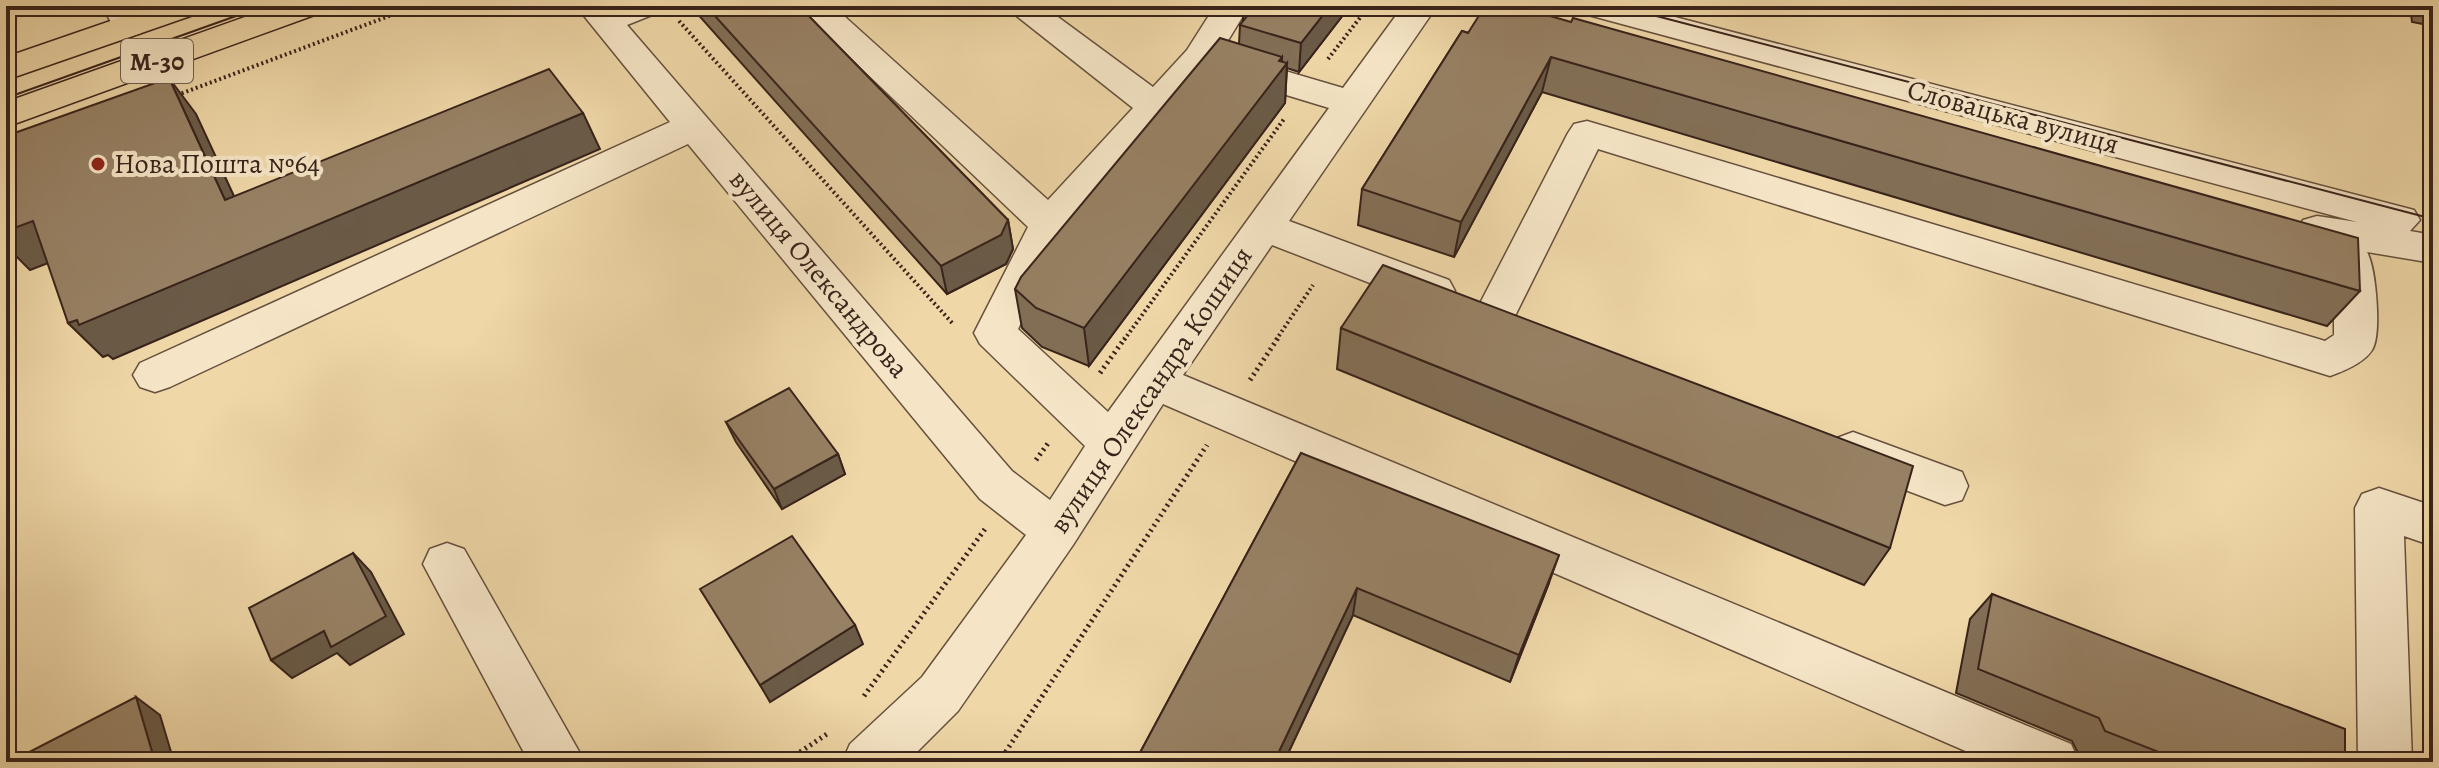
<svg xmlns="http://www.w3.org/2000/svg" width="2439" height="768" viewBox="0 0 2439 768" font-family="Alegreya,serif">
<style>
.lines{fill:none;stroke-linecap:round;stroke-linejoin:round}
.minor-casing{stroke:#66503e;stroke-width:3}
.highway-casing{stroke:#38231b;stroke-width:3}
.path-far1{stroke:#38231b;stroke-width:4;stroke-dasharray:2 3;stroke-linecap:butt}
.path{stroke:#38231b;stroke-width:5;stroke-dasharray:2 4;stroke-linecap:butt}
.minor{fill:#f5e5c6;fill-rule:evenodd}
.highway{fill:#efd7a7;fill-rule:evenodd}
.tram{stroke:#38231b;stroke-width:2}
.wall{fill:#826f56;stroke:#38231b;stroke-width:2}
.shaded-wall{fill:#6a5a46;stroke:#38231b;stroke-width:2}
.building{fill:#978164;stroke:#38231b;stroke-width:2}
.poi-dot{fill:#8f2418;stroke:#f5e5c6;stroke-width:3}
.labels{text-anchor:middle;dominant-baseline:central;stroke-width:8;stroke-linejoin:round;paint-order:stroke}
.shield{fill:#f5e5c6;stroke:#715d4e;stroke-width:2}
.shield-label{font-size:26px;font-weight:bold;fill:#38231b}
.street-label{font-size:28px;fill:#38231b;stroke:#f5e5c6}
.poi-label{font-size:28px;fill:#38231b;stroke:#f5e5c6;text-anchor:start}
</style>
<rect width="100%" height="100%" fill="#efd7a7"/>
<filter id="stains"><feTurbulence type="fractalNoise" baseFrequency=".0025" numOctaves="4"/><feColorMatrix values="0 0 0 0 .2 0 0 0 0 .09 0 0 0 0 .02 0 0 0 .5 -.17"/></filter>
<radialGradient id="worn" r=".72"><stop offset=".6" stop-color="#630" stop-opacity="0"/><stop offset="1" stop-color="#630" stop-opacity=".3"/></radialGradient>
<g class="lines">
<defs>
<path id="minor" d="M102,6h34l10,20 -5,7 -12,4 -12,-4z
M576,6h86l-5,7 -30,12 385,446 38,29 35,-54 -105,-102 -6,-11 54,-106 -232,-221h37l215,194 85,-92 -129,-102h39l110,81 34,-37 28,-44h34l-28,46 122,36 60,-82h34l-148,215 160,59 6,11 -6,11 -15,4 -15,-4 -147,-57 -89,130 888,369 8,18h-88l-828,-358 -90,141 -115,166 -51,51h-65l8,-18 72,-67 104,-142 -46,-36 -292,-355 -518,243 -15,5 -15,-5 -7,-12 7,-12 530,-241zM1207,71l122,37 -221,304 -90,-83 47,-98z
M1576,6h57l781,204 6,10 -10,11 23,4v28l-66,-11c9,16 15,83 5,98 -8,13 -28,21 -42,26l-732,-227 -88,177 -15,5 -15,-5 -6,-11 94,-182 6,-9 13,-3 738,220 9,-6v-69l-14,-21 -17,-5 -6,-10 6,-10 14,-4 40,6 -776,-209z
M1853,432l109,40 6,14 -6,14 -17,5 -108,-41 -7,-13 7,-13z
M2379,488l54,18v40l-29,-10 8,226h-54l-3,-254 7,-14z
M447,543l17,6 121,213h-56l-106,-198 7,-15z"/>
<path id="highway" d="M154,6h50l-5,7 -193,67v-23z
M276,6h49l-5,7 -314,114v-25z"/>
</defs>
<!-- minor casing -->
<use href="#minor" class="minor-casing"/>
<!-- highway casing -->
<use href="#highway" class="highway-casing"/>
<!-- path-far1 -->
<path class="path-far1" d="M679,21l275,304
M1328,59l41,-53
M177,95l239,-89
M1124,340l160,-221
M1276,340l37,-55"/>
<!-- path -->
<path class="path" d="M1100,373l25,-35
M1250,380l28,-42
M1036,460l13,-18
M864,696l121,-167
M785,762l42,-28
M999,762l208,-317"/>
<!-- minor -->
<use href="#minor" class="minor"/>
<!-- highway -->
<use href="#highway" class="highway"/>
<!-- tram -->
<path class="tram" d="M1618,6l815,213
M6,98l258,-92"/>
</g>
<!-- wall -->
<path class="wall" d="M692,6h107l209,214 5,29 -7,15 -59,30 -253,-284z
M1350,6l-51,66 -12,-4 -2,35 -196,263 -47,-19 -20,-19 -7,-39 224,-245 1,-19 3,-4v-8z
M2410,6h23v20l-21,-4z
M1462,31l898,260 -33,35 -785,-234 -88,165 -96,-32 4,-36z
M1341,328l549,220 -26,37 -527,-216z
M726,422l112,32 7,20 -63,35 -46,-67z
M1301,453l248,130 -39,99 -157,-67 -69,147h-149z
M1992,594l353,168h-245l-22,-9 -6,-12 -116,-48 14,-74z"/>
<!-- shaded-wall -->
<path class="shaded-wall" d="M6,6h8l3,10 -11,3z
M1330,6h20l-51,66 2,-29z
M1282,57v13l5,-7 -2,40 -196,263 -5,-38z
M1551,57l-9,35 -88,165 7,-35z
M169,78l27,36 56,121 -27,-35z
M583,113l17,36 -487,210 -5,-4 -5,2 -35,-34z
M6,216l27,5 33,35 -36,14 -24,-24z
M1008,220l5,29 -7,15 -59,30 -6,-28z
M838,454l7,20 -63,35 -8,-20z
M353,553l18,19 33,62 -54,31 -13,-12 -45,25 -21,-18z
M1559,555l-10,28 -39,99 9,-27z
M1357,588l-4,27 -69,147h-10z
M855,625l8,19 -93,58 -10,-17z
M136,697l24,18 14,47h-19z"/>
<!-- building -->
<path class="building" d="M706,6h93l209,214 -7,15 -60,31z
M1250,6h80l-29,37 -61,-18 8,-10 -5,-2z
M1485,6h30l56,16 2,-4 785,220 2,53 -809,-234 -90,165 -99,-33 100,-158 6,2z
M1220,38l62,19 -3,4 8,2 -203,265 -48,-20 -21,-19 6,-12z
M549,69l34,44 -504,212 -2,-5 -9,3 -35,-102 -27,10v-95l163,-58 56,122z
M1383,265l530,201 -23,82 -549,-220z
M789,388l49,66 -64,35 -48,-67z
M1301,453l258,102 -40,100 -162,-67 -83,174h-139z
M792,536l63,89 -95,60 -60,-96z
M353,553l33,63 -55,31 -7,-16 -53,29 -22,-52z
M1992,594l353,135v33h-161l-79,-31 -6,-13 -121,-49z
M136,697l19,65h-145z"/>
<!-- markers -->
<circle class="poi-dot" cx="98" cy="164" r="8"/>
<g class="labels">
<!-- shield labels -->
<rect class="shield" x="121" y="39" width="72" height="44" rx="6"/>
<g class="shield-label">
<text x="157" y="61">М-30</text>
</g>
<!-- street labels -->
<g class="street-label">
<text transform="translate(2013 117) rotate(15)">Словацька вулиця</text>
<text transform="translate(819 274) rotate(50)">вулиця Олександрова</text>
<text transform="translate(1151 390) rotate(-56)">вулиця Олександра Кошиця</text>
</g>
<!-- poi labels -->
<g class="poi-label">
<text x="114" y="164">Нова Пошта №64</text>
</g>
</g>
<!-- margin -->
<rect width="2439" height="768" fill="none" stroke="#efd7a7" stroke-width="32"/>
<rect x="8" y="8" width="2423" height="752" fill="none" stroke="#38231b" stroke-width="4"/>
<rect x="16" y="16" width="2407" height="736" fill="none" stroke="#38231b" stroke-width="2"/>
<rect width="100%" height="100%" filter="url(#stains)"/>
<rect width="100%" height="100%" fill="url(#worn)"/>
</svg>
